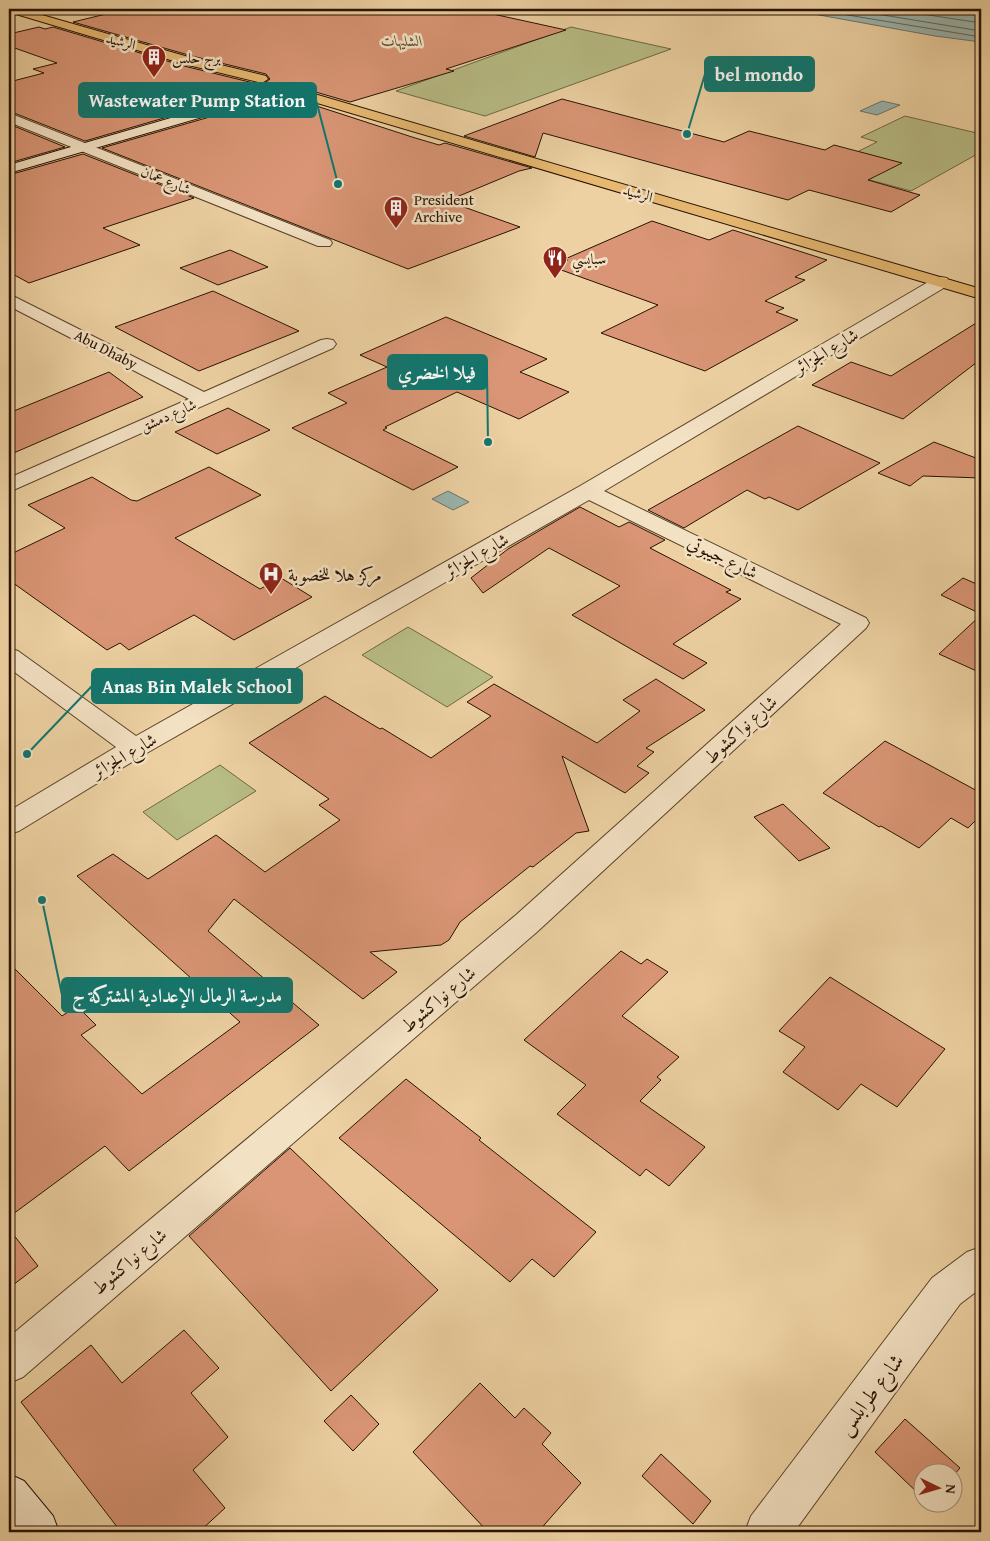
<svg xmlns="http://www.w3.org/2000/svg" width="990" height="1541" viewBox="0 0 990 1541" font-family="'Gentium Book Plus',Amiri,serif">
<style>
.green{fill:#b8bc85;stroke:#706742}
.water{fill:#9bb5af;stroke:#6d7469}
.lines{fill:none;stroke-linecap:round;stroke-linejoin:round}
.shore{stroke:#626458;stroke-width:1}
.building{fill:#d99575;stroke:#281200}
.minor-casing{stroke:#594228;stroke-width:2}
.secondary-casing{stroke:#281200;stroke-width:2}
.primary-casing{stroke:#281200;stroke-width:2}
.minor{fill:#f3e1c3;fill-rule:evenodd}
.secondary{fill:#f3e1c3;fill-rule:evenodd}
.primary{fill:#e6b871;fill-rule:evenodd}
.labels{text-anchor:middle;dominant-baseline:central;stroke-width:5;stroke-linejoin:round;paint-order:stroke}
.far-park-label{font-size:15px;font-style:italic;fill:#534528;stroke:#f3e1c3}
.far-street-label{font-size:15px;fill:#281200;stroke:#f3e1c3}
.far-poi-label{font-size:15px;fill:#281200;stroke:#f3e1c3;text-anchor:start}
.street-label{font-size:18px;fill:#281200;stroke:#f3e1c3}
.poi-label{font-size:18px;fill:#281200;stroke:#f3e1c3;text-anchor:start}
.near-street-label{font-size:21px;fill:#281200;stroke:#f3e1c3}
.leader{fill:none;stroke:#0f766e;stroke-width:2}
.callout-dot{fill:#0f766e;stroke:#f3e1c3;stroke-width:2}
.callout{fill:#0f766e;stroke:#0f766e;stroke-width:2}
.callout-label{font-size:19px;text-anchor:middle;font-weight:bold;fill:#fff}
</style>
<rect width="100%" height="100%" fill="#edd1a2"/>
<filter id="stains"><feTurbulence type="fractalNoise" baseFrequency=".004" numOctaves="4"/><feColorMatrix values="0 0 0 0 .2 0 0 0 0 .09 0 0 0 0 .02 0 0 0 .5 -.17"/></filter>
<radialGradient id="worn" r=".72"><stop offset=".6" stop-color="#630" stop-opacity="0"/><stop offset="1" stop-color="#630" stop-opacity=".3"/></radialGradient>
<!-- green -->
<path class="green" d="M571,27l100,22 -186,67 -89,-25z
M905,116l76,18v18l-70,39 -86,-23 52,-26 -16,-5z
M408,627l85,50 -46,30 -85,-52z
M220,765l36,26 -79,49 -34,-28z"/>
<!-- water -->
<path class="water" d="M786,9h195v33l-46,-6z
M882,101l18,4 -23,10 -17,-4z
M448,491l21,11 -16,8 -21,-11z"/>
<g class="lines">
<!-- shore -->
<path class="shore" d="M811,9l170,28
M846,9l135,22
M889,9l92,14"/>
</g>
<!-- building -->
<path class="building" d="M107,9h363l96,21 -120,39 8,2 -104,31 -55,-16 -5,1 -4,4 3,6 123,40 27,8 6,-2 87,25 -13,3 -72,30 73,26 -112,42 -306,-121 177,-51 3,-6 -8,-5 -189,55 -76,-30v-29l35,-9 -11,-4 24,-6 -48,-17v-12l30,-7 6,2 8,-2 131,39 78,19 8,-6 -4,-5 -74,-18 -119,-34 33,-8z
M562,99l162,43 25,-11 76,19 9,-5 68,18 -34,17 52,15 -29,17 -82,-22 -21,10 -245,-67 -8,24 -71,-21z
M9,124l56,23 -56,16z
M83,154l111,44 -91,30 37,17 -111,38 -20,-11v-97z
M652,221l57,19 24,-10 94,30 -32,17 10,3 -40,21 19,7 -8,4 22,8 -93,51 -104,-38 57,-28 -105,-38 15,-7 -3,-1z
M230,250l38,17 -50,18 -38,-17z
M213,291l86,40 -100,40 -84,-44z
M446,317l101,42 -27,13 49,20 -50,27 -62,-27 -72,35 2,1 -4,2 75,37 -45,23 -121,-62 55,-25 -19,-10 59,-26 -27,-12z
M981,320v39l-78,60 -91,-34 39,-23 40,14z
M109,372l34,25 -134,58v-42z
M228,408l42,22 -53,24 -42,-22z
M798,426l82,37 -82,47 -29,-13 -4,2 -18,-9 -63,38 -36,-18z
M934,442l47,18v18l-58,-2 -13,10 -32,-13z
M209,467l52,28 -86,43 85,51 21,-11 31,19 -78,43 -40,-25 -65,35 -9,-7 -13,7 -98,-70v-25l56,-27 -37,-23 64,-28 39,23 6,1z
M580,507l39,20 10,-5 36,18 -15,8 81,42 -5,2 15,7 -68,45 34,19 -24,16 -111,-64 48,-29 -71,-38 -66,45 -12,-15 37,-29z
M963,578l18,8v28l-40,-19z
M981,615v58l-42,-19z
M656,679l49,31 -59,38 8,4 -17,14 12,7 -24,20 -63,-37 27,75 -13,2 -43,34 -3,-1 -70,56 -11,18 -8,5 -71,7 27,20 -34,27 -129,-100 -26,32 111,94 -190,146 -24,-25 -96,71v-254l53,53 15,-10 19,19 -15,10 61,59 98,-72 -163,-146 36,-22 35,25 68,-44 49,37 75,-52 -21,-15 10,-6 -80,-56 76,-47 55,33 2,-1 49,30 60,-42 -24,-14 27,-18 103,59 43,-32 -17,-11z
M885,741l96,52v22l-13,13 -17,-10 -32,30 -38,-22 -2,1 -56,-34z
M783,804l47,44 -31,13 -45,-44z
M621,951l20,13 6,-5 21,13 -46,44 57,41 -22,20 4,3 -21,21 65,46 -36,39 -23,-17 -6,7 -83,-62 29,-29 -62,-45z
M830,977l115,72 -48,58 -36,-23 -23,26 -55,-38 22,-25 -26,-16z
M406,1079l75,59 -2,2 117,92 -42,45 -22,-18 -22,23 -171,-144z
M290,1148l148,142 -107,101 -142,-155z
M9,1229l29,37 -29,22z
M184,1330l35,38 -28,25 37,44 -35,33 32,38 -26,24h-78l-100,-130 70,-57 31,38z
M480,1383l35,35 9,-10 27,25 -9,11 39,39 -43,49h-50l-75,-80z
M351,1395l28,29 -26,27 -29,-30z
M905,1419l55,49 -8,9v-3h-30v23l-47,-45z
M661,1454l50,47 -18,23 -51,-48z"/>
<g class="lines">
<defs>
<path id="minor" d="M9,113l321,127 2,3 -2,3h-12l-309,-124z
M941,277l6,1 2,4 -2,4 -343,205 262,127 3,5 -3,5 -328,303 -515,446 -14,6v-46l507,-422 325,-291 -252,-124 -444,254 -126,77 -10,3v-23l107,-64 -107,-79v-20l9,3 118,85 444,-250 355,-208z
M9,294l195,98 117,-52 6,-1 6,1 3,4 -3,4 -324,144v-14l180,-79 -180,-93z
M981,1247v41l-21,16 -166,228h-49l6,-16 181,-238 35,-26z"/>
<path id="secondary" d="M274,88l4,1 2,3 -2,3 -269,78v-8z
M9,1474l15,7 29,35 6,16h-49z"/>
<path id="primary" d="M9,9h12l171,49 74,18 2,3 -6,4 -78,-19 -175,-52z
M294,88l687,201v10l-691,-204 -2,-3 2,-3z"/>
</defs>
<!-- minor casing -->
<use href="#minor" class="minor-casing"/>
<!-- secondary casing -->
<use href="#secondary" class="secondary-casing"/>
<!-- primary casing -->
<use href="#primary" class="primary-casing"/>
<!-- minor -->
<use href="#minor" class="minor"/>
<!-- secondary -->
<use href="#secondary" class="secondary"/>
<!-- primary -->
<use href="#primary" class="primary"/>
</g>
<!-- icons -->
<defs>
<symbol id="building-pin" viewBox="-11 -11 22 30"><path d="M0 17L-7.5 6A9.5 9.5 0 1 1 7.5 6Z" fill="#8f2418" stroke="#f3e1c3"/><path d="M-4-6H4V6H1V3H-1V6H-4ZM-2.5-4.3h1.7v1.8h-1.7ZM.8-4.3h1.7v1.8H.8ZM-2.5-1h1.7V.8h-1.7ZM.8-1h1.7V.8H.8Z" fill="#fff"/></symbol>
<symbol id="restaurant-pin" viewBox="-11 -11 22 30"><path d="M0 17L-7.5 6A9.5 9.5 0 1 1 7.5 6Z" fill="#8f2418" stroke="#f3e1c3"/><path d="M-5-6h1v4h1v-4h1v4h1v-4h1v5L-1.5 .5V6h-2V.5L-5-1ZM5-6V6H3V1.5H1.5Q1.5-4 5-6Z" fill="#fff"/></symbol>
<symbol id="hospital-pin" viewBox="-11 -11 22 30"><path d="M0 17L-7.5 6A9.5 9.5 0 1 1 7.5 6Z" fill="#8f2418" stroke="#f3e1c3"/><path d="M-5-5h3v3.5h4V-5h3V5h-3V1.5h-4V5h-3Z" fill="#fff"/></symbol>
</defs>
<g fill-rule="evenodd">
<use href="#building-pin" x="140" y="43" width="28" height="38"/>
<use href="#building-pin" x="382" y="194" width="28" height="38"/>
<use href="#restaurant-pin" x="541" y="244" width="28" height="38"/>
<use href="#hospital-pin" x="257" y="560" width="28" height="38"/>
</g>
<g class="labels">
<!-- far-park labels -->
<g class="far-park-label">
<text x="402" y="40">الشليهات</text>
</g>
<!-- far-street labels -->
<g class="far-street-label">
<text transform="translate(121 41) rotate(16)">الرشيد</text>
<text transform="translate(166 180) rotate(22)">شارع عمان</text>
<text transform="translate(638 193) rotate(17)">الرشيد</text>
<text transform="translate(106 349) rotate(27)">Abu Dhaby</text>
<text transform="translate(168 415) rotate(-24)">شارع دمشق</text>
</g>
<!-- far-poi labels -->
<g class="far-poi-label">
<text x="172" y="57">برج حلس</text>
<text x="414" y="199">President<tspan x="414" dy="17">Archive</tspan></text>
<text x="572" y="258">سبايسي</text>
</g>
<!-- street labels -->
<g class="street-label">
<text transform="translate(826 351) rotate(-31)">شارع الجزائر</text>
<text transform="translate(476 555) rotate(-30)">شارع الجزائر</text>
<text transform="translate(723 557) rotate(26)">شارع جيبوتي</text>
<text transform="translate(740 729) rotate(-42)">شارع نواكشوط</text>
<text transform="translate(124 755) rotate(-30)">شارع الجزائر</text>
<text transform="translate(438 999) rotate(-40)">شارع نواكشوط</text>
<text transform="translate(129 1261) rotate(-40)">شارع نواكشوط</text>
</g>
<!-- poi labels -->
<g class="poi-label">
<text x="288" y="574">مركز هلا للخصوبة</text>
</g>
<!-- near-street labels -->
<g class="near-street-label">
<text transform="translate(870 1394) rotate(-53)">شارع طرابلس</text>
</g>
</g>
<!-- callouts -->
<path class="leader" d="M687 134L705 74M338 184L316 100M488 442L487 372M27 754L92 686M42 900L62 995"/>
<g class="callout-dot">
<circle cx="687" cy="134" r="5"/>
<circle cx="338" cy="184" r="5"/>
<circle cx="488" cy="442" r="5"/>
<circle cx="27" cy="754" r="5"/>
<circle cx="42" cy="900" r="5"/>
</g>
<g class="callout">
<rect x="705" y="57" width="109" height="34" rx="5"/>
<rect x="79" y="83" width="237" height="34" rx="5"/>
<rect x="388" y="355" width="99" height="34" rx="5"/>
<rect x="92" y="669" width="210" height="34" rx="5"/>
<rect x="62" y="978" width="230" height="34" rx="5"/>
</g>
<g class="callout-label">
<text x="759" y="81">bel mondo</text>
<text x="197" y="107">Wastewater Pump Station</text>
<text x="437" y="379">فيلا الخضري</text>
<text x="197" y="693">Anas Bin Malek School</text>
<text x="177" y="1002">مدرسة الرمال الإعدادية المشتركة ج</text>
</g>
<!-- margin -->
<rect width="990" height="1541" fill="none" stroke="#edd1a2" stroke-width="30"/>
<rect x="10" y="10" width="970" height="1521" fill="none" stroke="#281200" stroke-width="2.5"/>
<rect x="15" y="15" width="960" height="1511" fill="none" stroke="#281200"/>
<!-- north arrow -->
<g transform="translate(938 1488) rotate(95)"><circle r="24" fill="#f3e1c3" stroke="#a28e75"/>
<path d="M0-4L9 19L0 12L-9 19Z" fill="#8f2418"/>
<text y="-8" font-size="14" font-weight="bold" text-anchor="middle" fill="#281200">N</text>
</g>
<rect width="100%" height="100%" filter="url(#stains)"/>
<rect width="100%" height="100%" fill="url(#worn)"/>
</svg>
